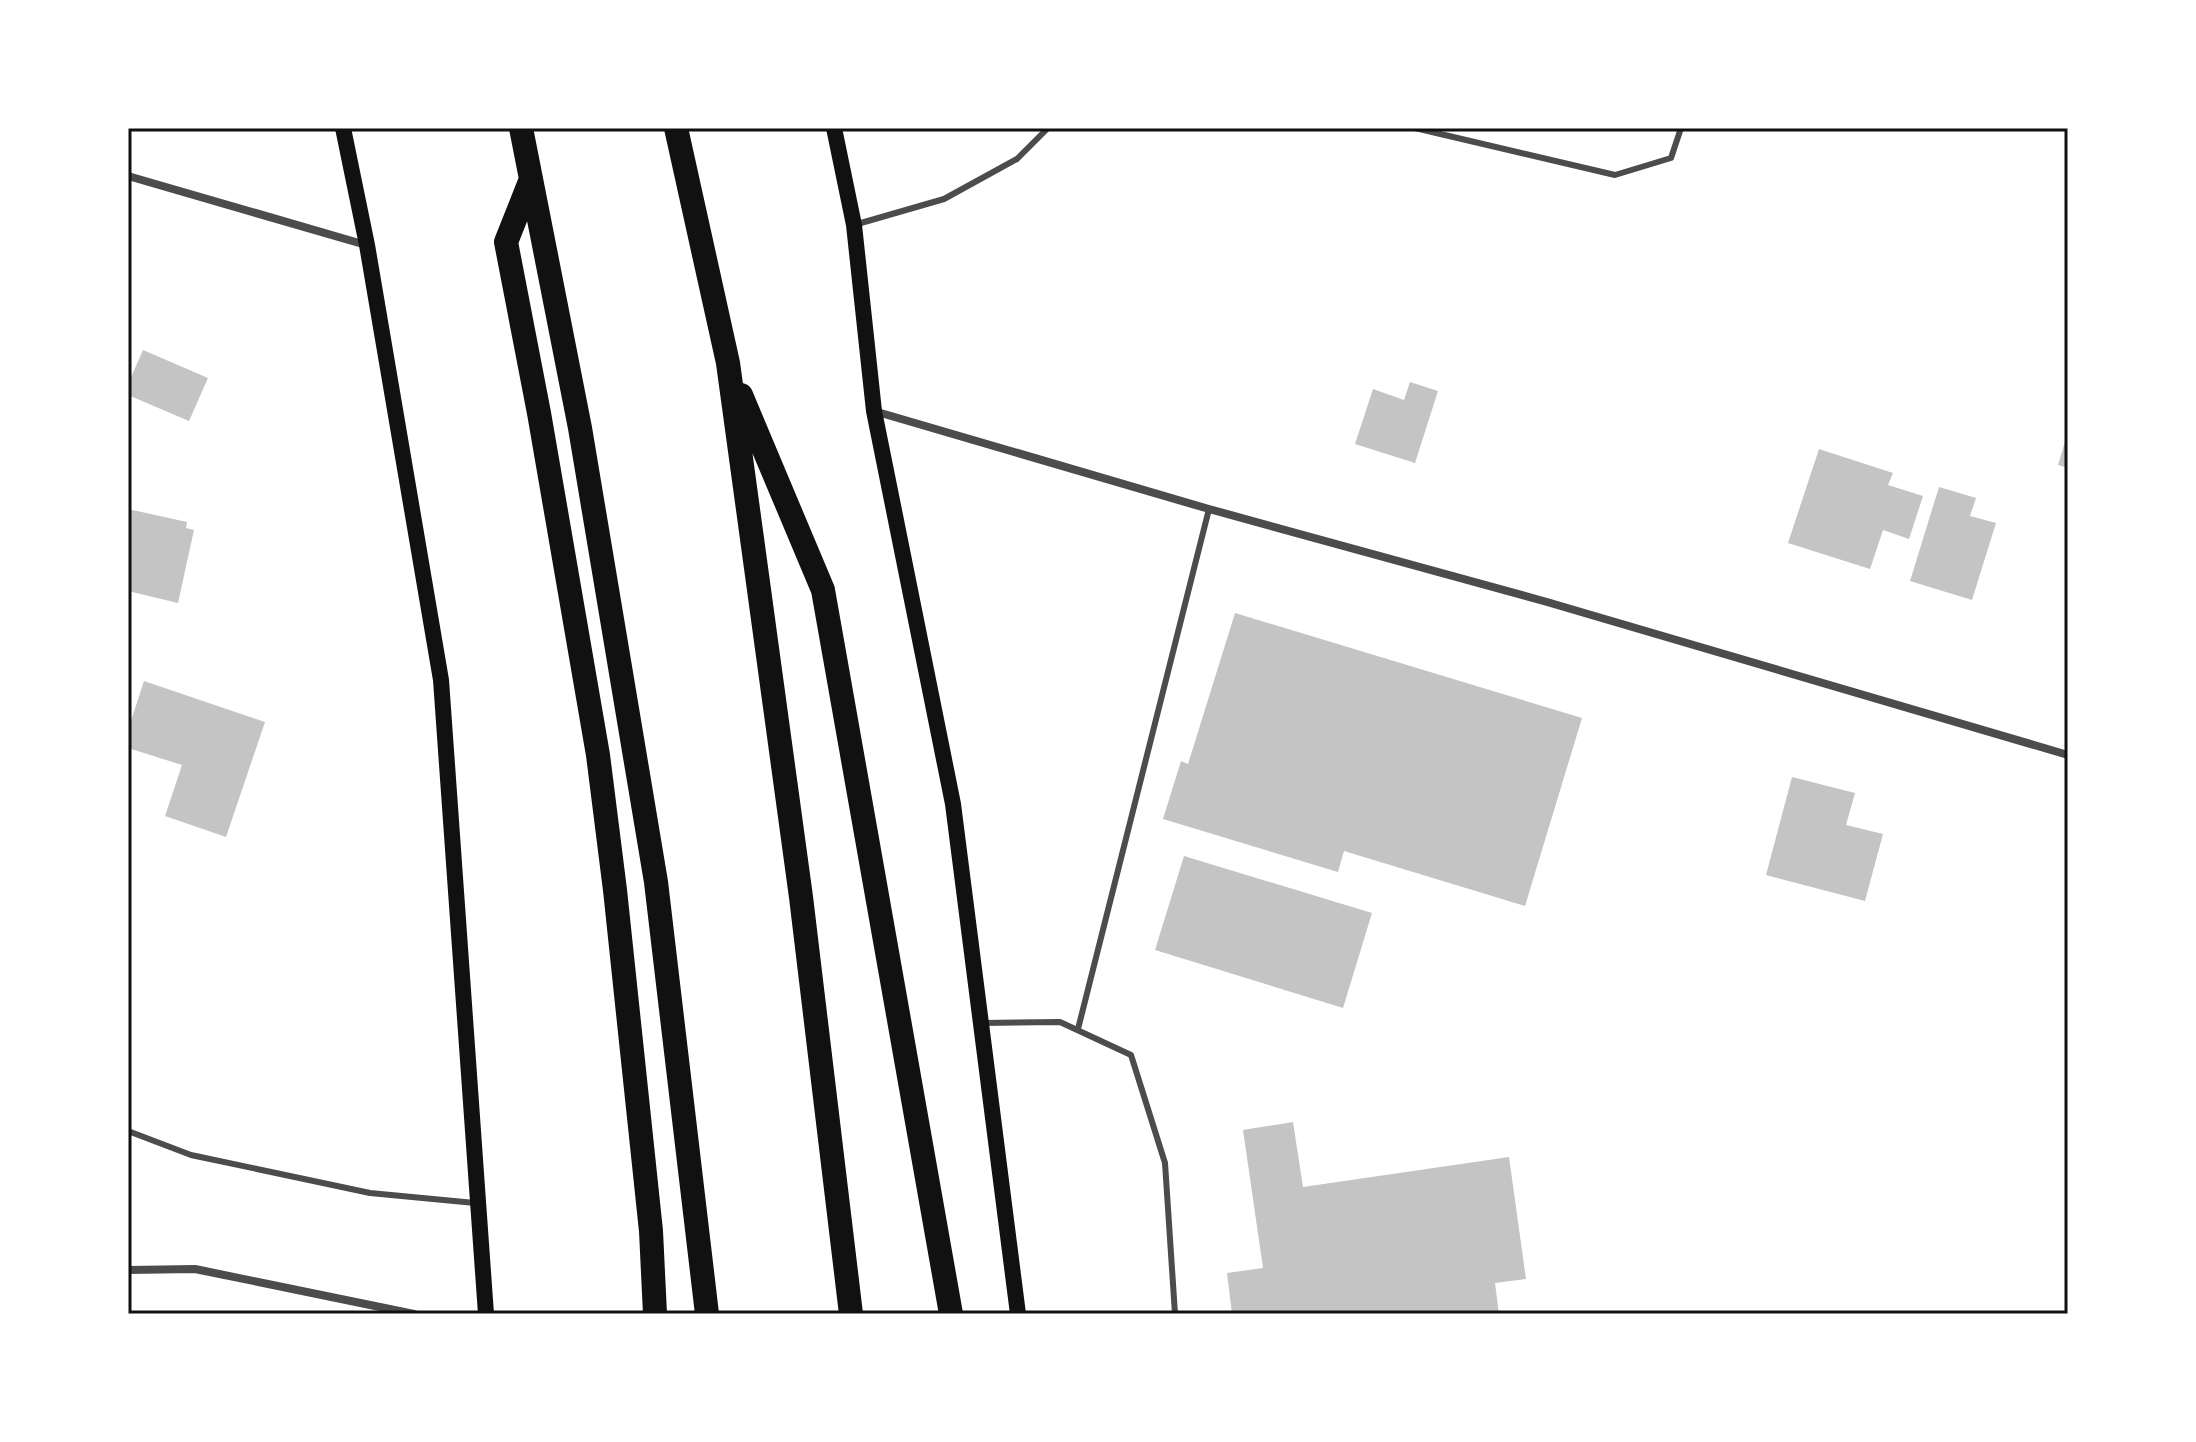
<svg xmlns="http://www.w3.org/2000/svg" width="2196" height="1442" viewBox="0 0 2196 1442" font-family="'Roboto Serif',serif">
<style>
.building{fill:#c4c4c4}
.lines{fill:none;stroke-linecap:round;stroke-linejoin:round}
.service{stroke:#4c4c4c;stroke-width:6}
.minor{stroke:#4c4c4c;stroke-width:8}
.secondary{stroke:#111;stroke-width:16}
.motorway{stroke:#111;stroke-width:24}
.neatline{fill:none;stroke:#111;stroke-width:3}
</style>
<rect width="100%" height="100%" fill="#fff"/>
<!-- building -->
<path class="building" d="M143,350l65,28 -19,43 -61,-26v-11z
M1410,382l28,9 -23,72 -60,-19 18,-55 31,11z
M2067,435h1v33l-10,-3z
M1819,449l74,24 -5,12 35,11 -14,43 -26,-9 -13,39 -82,-26z
M1939,487l37,11 -6,18 26,7 -24,77 -62,-19z
M128,509l59,13 -1,6 8,2 -16,73 -50,-12z
M1235,613l347,105 -57,188 -181,-55 -6,21 -175,-53 18,-58 7,3z
M144,681l121,41 -39,115 -61,-21 17,-51 -54,-17v-18z
M1792,777l63,16 -9,32 37,9 -18,67 -99,-26z
M1184,856l188,57 -29,95 -188,-58z
M1293,1122l10,65 206,-30 17,122 -31,4 4,31h-267l-5,-41 36,-5 -20,-138z"/>
<g class="lines">
<!-- service -->
<path class="service" d="M1415,128l200,47 56,-17 10,-30
M854,225l90,-26 73,-40 31,-31
M983,1023l77,-1 71,33 34,108 10,151
M1078,1029l131,-520
M128,1131l63,24 179,38 105,10"/>
<!-- minor -->
<path class="minor" d="M128,176l238,69
M874,411l335,98 338,93 521,153
M128,1270l67,-1 219,45"/>
<!-- secondary -->
<path class="secondary" d="M343,128l24,117 74,435 45,634
M834,128l20,97 20,186 79,393 65,510"/>
<!-- motorway -->
<path class="motorway" d="M521,128l59,300 76,454 51,432
M676,128l52,235 73,534 50,417
M531,179l-25,63 33,171 59,342 17,135 36,341 4,83
M741,395l82,195 128,724"/>
</g>
<!-- border -->
<rect width="2196" height="1442" fill="none" stroke="#ffffff" stroke-width="260"/>
<rect x="130" y="130" width="1936" height="1182" class="neatline"/>
</svg>
